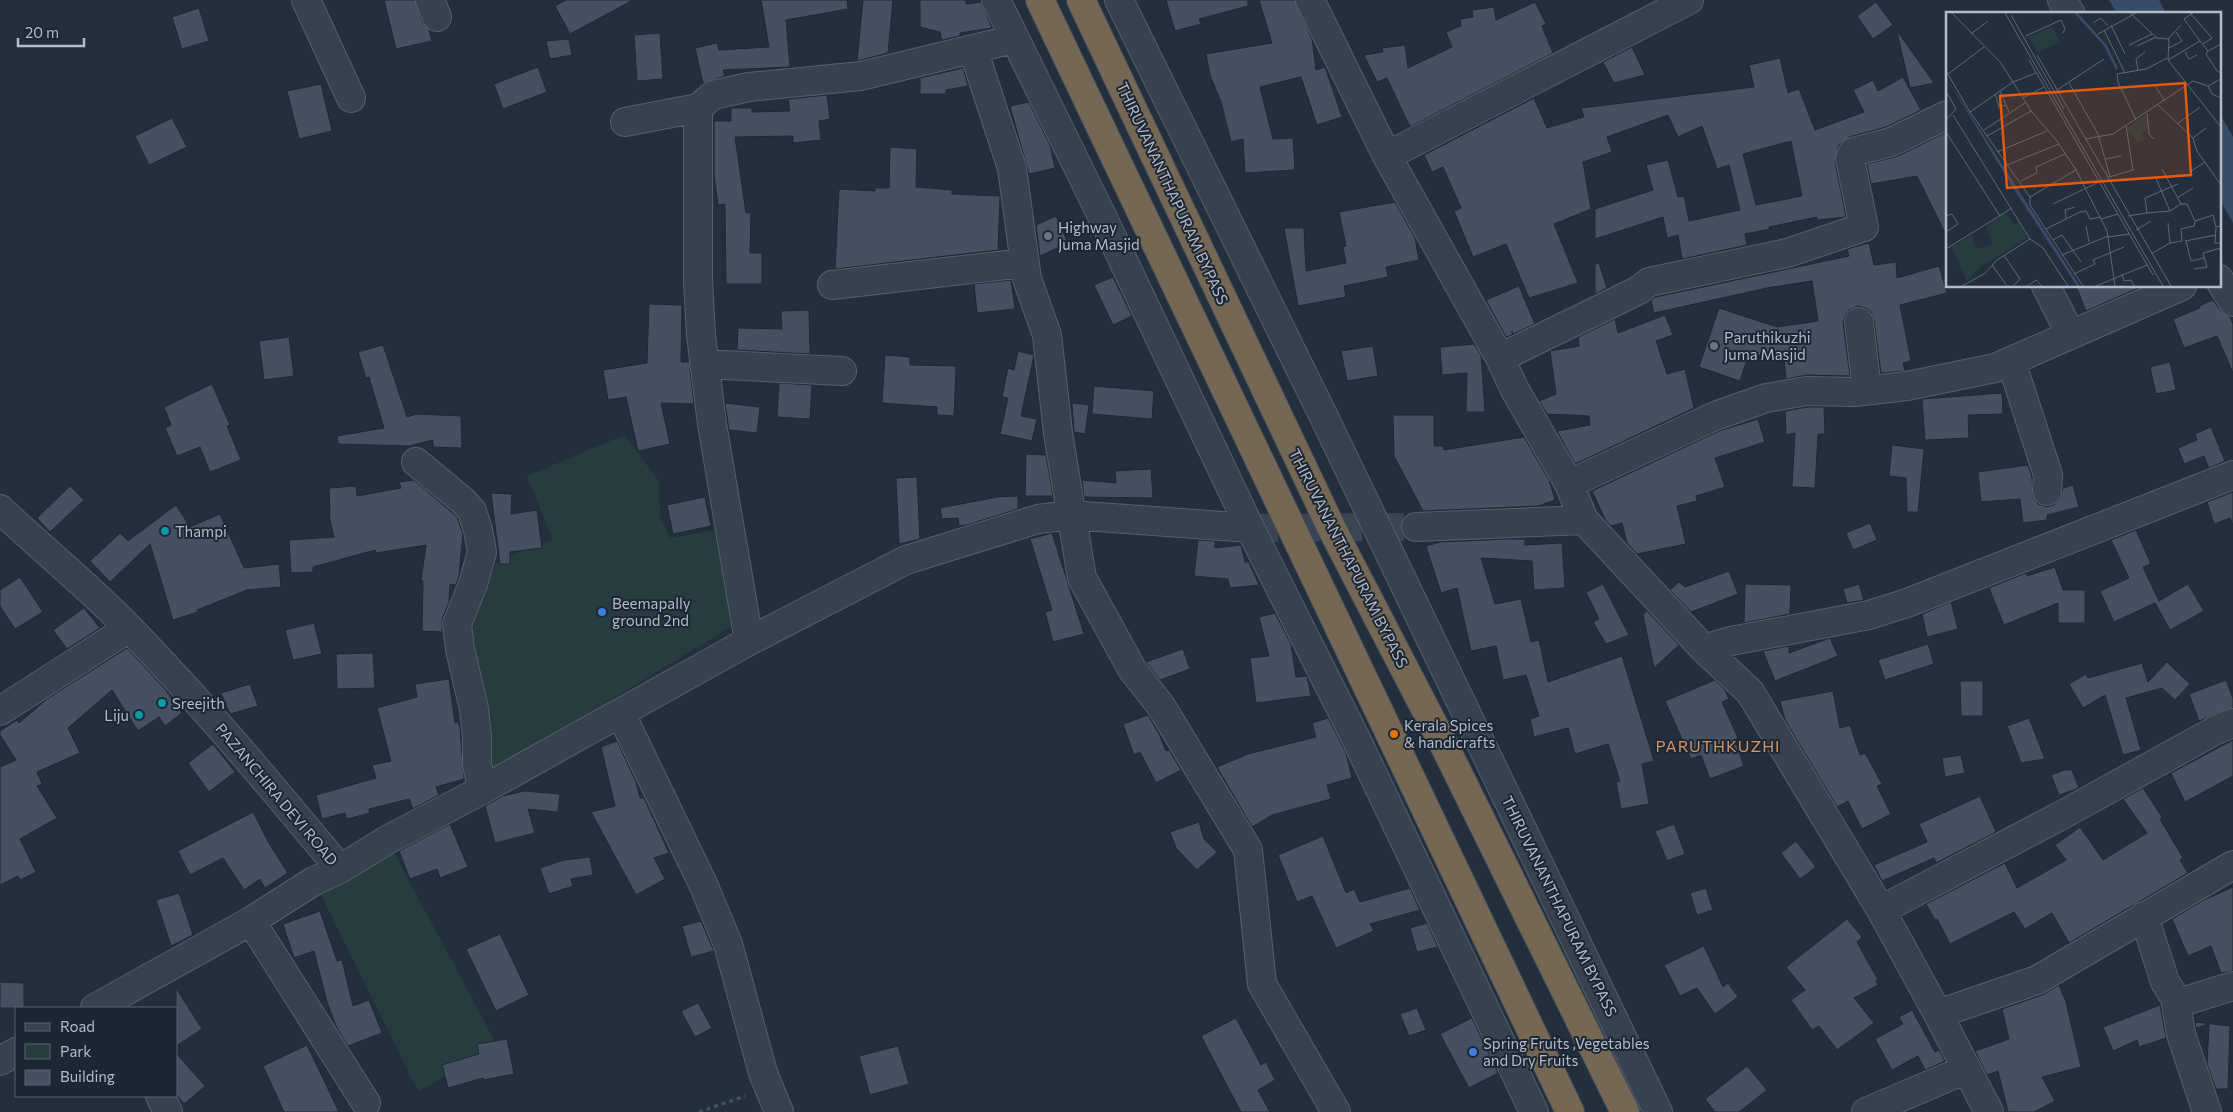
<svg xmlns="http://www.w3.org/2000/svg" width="2233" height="1112" viewBox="0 0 2233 1112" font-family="Commissioner,sans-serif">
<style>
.green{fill:#263c3f}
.water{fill:#394c67}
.building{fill:#455162;stroke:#1f2835;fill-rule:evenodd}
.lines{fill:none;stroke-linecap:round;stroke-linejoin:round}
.minor-tunnel{stroke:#3a4453;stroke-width:28;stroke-dasharray:28 14;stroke-linecap:butt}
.minor-casing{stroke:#565f6c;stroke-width:30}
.highway-casing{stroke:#434c59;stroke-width:30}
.path{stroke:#44595c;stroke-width:3;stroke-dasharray:4 4;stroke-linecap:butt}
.minor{stroke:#38414e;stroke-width:28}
.highway{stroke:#746855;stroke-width:28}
.worship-dot{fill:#6b7280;stroke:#1d2633;stroke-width:2}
.culture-dot{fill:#0f9aa8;stroke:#1d2633;stroke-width:2}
.shop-dot{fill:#3f7fe0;stroke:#1d2633;stroke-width:2}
.food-dot{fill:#e8710a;stroke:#1d2633;stroke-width:2}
.labels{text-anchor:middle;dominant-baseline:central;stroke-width:4;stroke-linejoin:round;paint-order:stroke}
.street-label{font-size:15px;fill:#b4bcc9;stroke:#1d2633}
.poi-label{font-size:15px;fill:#b4bcc9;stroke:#1d2633;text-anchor:start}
.neighbourhood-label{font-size:16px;letter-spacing:1px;fill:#d59563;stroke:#1d2633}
.inset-river{fill:none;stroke:#394c67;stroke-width:2.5}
.inset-road{fill:none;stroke:#5e6776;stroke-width:1}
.view{fill:#e8590c;fill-opacity:0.15;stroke:#e8590c;stroke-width:2.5}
.inset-edge{fill:none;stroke:#b4bcc9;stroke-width:2.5}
</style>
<rect width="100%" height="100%" fill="#242f3e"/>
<!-- green -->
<path class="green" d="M625,435l34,47 1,34 10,22 45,-8 17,96 -243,148 -19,-102 5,-73 24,-40 54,-19 -26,-64z
M387,840l111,207 -80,44 -104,-210z"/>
<!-- water -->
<path class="water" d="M2109,0h50l7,14h-49z
M2219,112l14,25v86l-14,-25z"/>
<!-- building -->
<path class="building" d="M384,0h31l8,23 6,7 3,11 -36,8z
M566,0h67l-63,34 -15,-28z
M761,0h86l1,9 -62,11 4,47 -67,3 2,6 -22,7 -8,-35 22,-5 2,7 50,-3z
M863,0h30l-5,53 -31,8z
M920,0h46v4l15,-2 11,26 -32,5v3l-18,4 -2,-8 -20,-5z
M1166,0h82v6l-49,13 2,5 -26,7z
M1259,0h36l17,39 4,31 9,-3 17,50 -25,8 -16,-48 -41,10 13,52 20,-1 2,32 -50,3 -2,-34 -12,3 -10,-40 -11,-27 -4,-21 66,-11z
M1535,2l11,22 -4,2 11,27 -143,74 -23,-49 -10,4 -13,-27 19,-3 -1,-4 23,-3 3,23 44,-21 -6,-15 15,-6 -1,-7 13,-2 -1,-7 22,-3 2,13z
M1876,2l17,23 -20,14 -16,-23z
M199,8l10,33 -27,8 -10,-32z
M1897,32h1l36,51 -24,5z
M660,33l3,46 -26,2 -3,-46z
M569,39l3,16 -22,4 -4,-18z
M1632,47l13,28 -31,8 -11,-21z
M1780,58l8,35 11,-4 16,41 49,-18 -11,-22 20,-10 5,11 25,-14 18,33 -35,17 -37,10 -10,8 -4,17 11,55 -29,3v-3l-48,10 1,2 -25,5 2,11 -65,14 -4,-24 -11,3 -4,-21 -68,22v-30l58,-19 -7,-25 22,-5 10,37 6,-1 5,25 51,-11 -11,-45 -12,4 -15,-43 -24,11 -10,-22 -61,22 5,15 -29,10 8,47 -37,15 24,59 -49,15 -23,-54 -33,13 -19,-46 7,-3 -18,-41 -11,5 -8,-17 110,-57 13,30 37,-11 -3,-9 173,-21 -5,-22zM1791,141l11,55 -46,9 -13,-51z
M538,67l9,25 -44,17 -9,-25z
M963,68l5,18 -22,4v4h-26v-16z
M321,84l11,47 -33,8 -12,-48z
M827,95l3,24 -11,2 2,19 -28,3v-7l-58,1 11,76h5l-1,40h12v31h-36l-1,-80 -7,1 -4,-30v-54h17v-13h21v4l38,-1 -2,-12z
M1029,102l21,43 5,23 -26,6 -19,-68z
M172,118l15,29 -38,18 -14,-29z
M1947,132v105l-30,-61 -46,8 -4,-20 31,-8z
M890,147l27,2 -1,38 36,3v4l48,2 -2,54 -163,19 4,-80 36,2v-3h14z
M1395,202l20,36 4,22 -33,7 2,10 -44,9 2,11 -48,9 -14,-78h20l2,43 40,-8 -3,-16 3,-1 -7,-34z
M1056,216l12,27 -28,13 -4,-31z
M1869,243l5,22 22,-3 1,16 42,-12 8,27 -47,12 11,56 -8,2 2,8 -24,2 -7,-53 -3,-8 -5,-4 -8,-2 -9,4 -4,6 -2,7 7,53 -43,-1 -21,4 -3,-27 -35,5 -8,24 -41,-14 20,-59 58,19 41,-6 -6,-40 -45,7 -113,25 -3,-13 5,-3 193,-41 -2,-7z
M1599,263l8,25 -12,6v-30z
M1113,277l19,39 -19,9 -19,-40z
M1011,280l4,29 -38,4 -3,-29z
M1519,286l16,38 -22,10 -1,-3v4l-6,2 -20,-37z
M2076,286h67l-57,25z
M2213,300l7,10 10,7 3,7v49l-16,-37 -33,12 -11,-29 27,-11 -1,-2z
M649,304l33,1 -1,57h8l5,42 -33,-1 9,41 -32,7 -12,-54 -18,3 -5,-30 44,-7z
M809,310l1,44 -73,-4 1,-22 44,1 -1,-18z
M1665,315l8,20 -17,6 11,33 18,-5 9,39 -119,56 -18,-33 33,-6 -1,-9 -42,-2 -8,-13 17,-7 -6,-43 29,-5 -1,-9 37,-18 3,14z
M289,337l5,39 -30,4 -5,-39z
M1474,344l7,11 4,57h-19l1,-39 -25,2 -2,-28z
M383,345l24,72 10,-3 44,2 1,32 -29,-1v-7l-24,6 -71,-2 -1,-8 47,-8 -15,-51 -3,1 -8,-26z
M1373,346l5,30 -31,5 -6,-30z
M1018,351l16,4 -13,61 16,3 -5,22 -32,-7 8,-36 -6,-1 6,-29 6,2z
M885,355l25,2v8l46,1 -2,50 -17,-1v-8l-55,-4z
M2170,362l6,28 -20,4 -6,-27z
M779,383l33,2 -2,34 -33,-2z
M212,384l18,41 -3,1 14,34 -31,12 -10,-25 -23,9 -12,-28 6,-3 -7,-18z
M1094,386l60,5 -2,28 -60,-5z
M2002,393l1,21 -35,1 1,23 -44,2 -3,-41z
M725,403l35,4 -3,26 -28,-3z
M1072,403l17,2 -4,29 -11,-2z
M1808,407h16l1,27h-7l-3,54 -23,-1 3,-54 -9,2 -1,-24z
M1393,415h41v31h9l1,4 80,-13 25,43 6,20 -17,6 -115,5 -29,-55z
M1758,419l7,23 -50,16 10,29 -29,9 1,5 -20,5 9,38 -49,10 -10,-11 -5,-20 -11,3 -5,-5 -14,-30 127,-60z
M2211,427l14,34 -16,7 -5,-12 -20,8 -6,-16 19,-8 -2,-6z
M1892,445l32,4 -6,63h-11l-1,-34 -17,-2z
M1026,454l20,1 7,41h-28z
M2028,465l4,12 1,20 5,7 9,3 7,-2 6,-6 3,-11 10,-3 6,22 -32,8v5l-24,3 -3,-24 -39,3 -3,-30z
M1151,469l2,29 -69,-1 -2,-17 34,3 -1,-12z
M917,477l3,62 -21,5 -3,-66z
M414,480l43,37 6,17 -4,41 -3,10 -6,-1 -1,18 -7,17v13l-20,-1 1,-50h-2l5,-36 -50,8 -1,-3 -62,17v5l-22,1 -2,-33 45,-3 -5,-21 1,-1 -1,-27 27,-2 1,10 44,-8 -2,-6z
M70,486l14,14 -34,32 -13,-14z
M2233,492v33l-3,-7 -16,6 -7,-22z
M491,493l21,1 -1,20 26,-4 5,38 -32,4v12h-10z
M1018,496v13l-51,16 -8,1 -1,-8 -16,1 -2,-11 57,-11z
M705,497l6,29 -38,8 -6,-29z
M176,505l14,22 30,-13 24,54 35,-4 2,23 -34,3 -50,20 1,2 -25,8 -23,-76 -40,38 -20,-21 30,-28 8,8z
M1870,523l7,17 -24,10 -7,-17z
M2136,530l15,34 -8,3 16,34 29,-17 16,27 -34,19 -15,-27 -41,19 -14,-31 29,-13 -18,-38z
M1052,533l32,101 -31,8 -8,-30 7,-2 -22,-71z
M1510,539h15v6l37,-2 3,45 -31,2 -2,-29 -51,-3 14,46 26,-5 10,43 8,-2 9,42 74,-26 32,105 -12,3 7,40 -28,5 -5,-27 4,-1 -12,-37 -33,10 -7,-26 -34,9 -4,-18 9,-3 -13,-41 -23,5 -7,-34 -25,5 -14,-63 -16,5 -15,-47 14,-4z
M1198,540l17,1v7l26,-3 4,17h4l10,23 -29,3 -2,-9 -34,-3z
M2055,567l8,23h22v33h-27v-20l-54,22 -15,-37 37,-15 1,3z
M1729,571l9,23 -47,18 -21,-22 9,-8 6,5z
M20,577l23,35 -28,17 -15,-23v-16z
M1603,584l26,51 -23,9 -13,-22 6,-3 -13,-27z
M1745,584l46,1 -1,29 -46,9z
M1859,584l5,16 -17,3 -4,-14z
M1951,602l7,27 -31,8 -5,-23z
M84,608l16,20 -33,21 -14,-19z
M1647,611l32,34 -25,23 -11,-53z
M1275,613l16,31 5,33 11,-1 4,20 -55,7 -6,-45 19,-2 -10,-39z
M314,623l8,31 -29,6 -8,-30z
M1830,638l8,18 -63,25 -12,-30 26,-5v7z
M1928,644l6,20 -49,16 -7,-20z
M127,648l38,41 17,24 -17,13 -6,-9 -21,14 -26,-41 -44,38 12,25 -43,19 5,12 -5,2 20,32 -37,21 16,33 -16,8 -2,-4 -18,9v-118l16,-7 -16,-25v-4l17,-11 2,3 28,-24z
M1183,649l7,20 -30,11 -14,-18z
M373,653l2,35 -38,1 -1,-35z
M2167,662l23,22 -15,16 -13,-12 -36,10 15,52 -18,5 -18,-60 -22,13 -14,-24 17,-10 2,4 54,-15 6,19z
M449,679l6,44 3,-1 2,6 4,51 -28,8 3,8 -26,14 -4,-10 -40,10 1,4 -23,6 -2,-6 -23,6 -6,-24 60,-17 -4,-13 19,-4 -14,-53 40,-11 -2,-13z
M1715,680l10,10 4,9 -7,3 16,36 -3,2 9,26 -34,13 -9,-24 -10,4 -26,-58z
M2226,680l7,18v10l-34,13 -10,-27z
M1960,681h23v35h-22z
M250,684l8,22 -28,8 -9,-21z
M1833,691l7,37 10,-3 10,30 5,-2 17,31 -5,2 14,28 -29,15 -14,-28 -11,6 -52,-87 -5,-19z
M1148,715l11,19 7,17 3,-1 12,20 -25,13 -16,-31 -6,3 -11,-31z
M1328,718l18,35 6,25 -25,7 4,14 -59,16 -20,12 -35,-60 31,-13 68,-17 -4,-14z
M2029,718l16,41 -24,4 -14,-37z
M2233,740v36l-48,26 -14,-29z
M617,741l19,41 4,16h4l25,55 -15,5 11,21 -29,16 -45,-83 24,-6 -14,-59z
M213,744l22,28 -26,20 -21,-29z
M1961,755l4,18 -20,4 -3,-19z
M2065,770h7l7,18 -20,7 -8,-20z
M2143,788l19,29 -2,2 23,39 -3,2 8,13 -119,70 -17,-30 -27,16 -11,-17 -64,32 -13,-25 -2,1 -9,-16 79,-41 12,25 49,-28 -11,-15 25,-18 23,33 44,-27 -24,-34z
M524,791l36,3 -2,18 -30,-3 7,24 -40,10 -10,-37 18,-10z
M1980,796l16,36 -60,31 -2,-5 -52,23 -8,-16 53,-23 -8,-18z
M253,812l17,33 18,28 -23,15 -5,-9 -16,11 -21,-32 -33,17 -12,-24z
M1199,822l5,17 13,13 -20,18 -21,-22 -6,-16z
M450,824l18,43 -28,11 -3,-9 -27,10 -11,-28z
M1674,824l11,30 -18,7 -12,-30z
M1323,836l23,57 8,-4 6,13 50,-14 10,22 -50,14 4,7 -38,17 -24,-52 -15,6 -19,-47z
M1796,841l20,26 -16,12 -19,-26z
M590,857l3,18 -22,4 2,7 -24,8 -9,-26 24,-8z
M2233,887v84l-12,2 -10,-27 -23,10 -16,-37 32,-19z
M1706,888l7,22 -16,5 -7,-22z
M179,893l14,42 -22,11 -15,-46z
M320,911l17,50 5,-1 11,46 16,-6 13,33 -34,13 -12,-20 -9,-24 -13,-51 -20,7 -11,-34z
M1847,919l15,18 -5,5 21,38 -2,1 2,4 -24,13 20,25 -37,27 -18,-24 -7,4 -21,-30 14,-10 -19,-23z
M701,921l13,30 -23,6 -9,-31z
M1427,923l11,24 -21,5 -7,-24z
M500,934l29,61 -33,16 -30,-62z
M1704,946l19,41 5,-4 10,14 -23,17 -18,-26 -17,8 -16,-31z
M0,982l24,1v25h-24z
M2059,985l7,17 15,65 -39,10 13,24 -21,11h-26l-10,-41 -11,4 -12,-24 34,-12 -7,-30 40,-14z
M176,988l26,41 -26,17z
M698,1003l14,25 -17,9 -14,-26z
M2160,1005l6,33 -27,9 -2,-7 -24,11 -10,-24z
M1417,1008l9,22 -17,6 -9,-22z
M1912,1010l23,42 4,-2 6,11 -20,9 -7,-14 -26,14 -17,-31 28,-15 -4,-7z
M1236,1018l25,47 5,-3 9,18 -17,10 12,22h-29l-40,-76z
M1472,1018l26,55 -29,15 -29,-54z
M2195,1022l35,4 -2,63h-12l-9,-25 2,-40 -13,4z
M507,1039l7,35 -30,6 -1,-2 -35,10 -6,-23 37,-11 -2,-10z
M307,1045l32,67h-55l-21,-46z
M898,1046l11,38 -39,11 -11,-39z
M176,1053l29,33 -21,18 -8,-10z
M1747,1066l20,24 -28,22h-24l-10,-13z"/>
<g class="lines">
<!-- minor-tunnel -->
<path class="minor-tunnel" d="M1250,528l166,-1"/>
<defs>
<path id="minor" d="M306,0l45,98
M430,0l7,17
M996,0l105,214 149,314 107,213 177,371
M1119,0l205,417 334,695
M1310,0l77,156 113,202 15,32 54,94 15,36 120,129 46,43 131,218 57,104 51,98
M2062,0l9,14
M973,49l39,119 15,111 20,56 11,98 24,145 50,91 29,37 87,144 14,134 74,128
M625,122l73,-14
M1387,156l302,-156
M2219,279l14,23
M832,285l192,-22
M2046,286l25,49
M1859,322l8,68
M1500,358l139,-68 10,-8 138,-29 77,-26 -14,-68 3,-7 38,-10 56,-27
M2011,361l37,114 -1,16
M704,364l138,7
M416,462l47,39 9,10 6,19 4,22 -9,32 -16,40 3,25 14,60 3,29v26l5,26
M1569,484l146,-68 51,-18 41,-7 48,1 52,-6 88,-18 187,-82
M0,509c42,40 87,76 128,118 75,77 144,160 212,242
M1416,527l168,-7
M749,641l-37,-217 -11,-89 -3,-55v-172l15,-13 36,-8 112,-11 153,-37
M1704,649l27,-8 138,-26 38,-12 326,-128
M0,711l129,-83
M621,714l82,170 25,60 35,129 16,39
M1881,910l183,-96 150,-83 19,-8
M2144,916l21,66 10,16 13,2 45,-14
M251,921l115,182
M2175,998l6,36 26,78
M95,1008l156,-87 63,-40 26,-12 47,-29 95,-50 267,-149 157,-81 132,-41 33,-4 179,13
M1938,1014l99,-34 196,-115
M0,1061l16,-9
M160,1096l8,16
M1866,1112l101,-43"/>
<path id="highway" d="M1040,0l530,1112
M1081,0l251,529 112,216 181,367"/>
</defs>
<!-- minor casing -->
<use href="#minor" class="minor-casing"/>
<!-- highway casing -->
<use href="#highway" class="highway-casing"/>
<!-- path -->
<path class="path" d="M699,1112l46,-16"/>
<!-- minor -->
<use href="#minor" class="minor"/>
<!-- highway -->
<use href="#highway" class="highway"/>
</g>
<!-- markers -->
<g class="worship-dot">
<circle cx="1048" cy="236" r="5"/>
<circle cx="1714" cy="346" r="5"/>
</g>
<g class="culture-dot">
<circle cx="165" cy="531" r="5"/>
<circle cx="162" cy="703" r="5"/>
<circle cx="139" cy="715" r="5"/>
</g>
<g class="shop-dot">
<circle cx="602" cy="612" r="5"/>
<circle cx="1473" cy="1052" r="5"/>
</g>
<circle class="food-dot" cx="1394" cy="734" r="5"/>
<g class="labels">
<!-- street labels -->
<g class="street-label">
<text transform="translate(1173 193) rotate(65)">THIRUVANANTHAPURAM BYPASS</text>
<text transform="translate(1349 558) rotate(63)">THIRUVANANTHAPURAM BYPASS</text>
<text transform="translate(277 794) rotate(50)">PAZANCHIRA DEVI ROAD</text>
<text transform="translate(1560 906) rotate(64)">THIRUVANANTHAPURAM BYPASS</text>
</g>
<!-- poi labels -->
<g class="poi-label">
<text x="1058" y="227">Highway<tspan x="1058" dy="17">Juma Masjid</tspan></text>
<text x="1724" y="337">Paruthikuzhi<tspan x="1724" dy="17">Juma Masjid</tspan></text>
<text x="175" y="531">Thampi</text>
<text x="612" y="603">Beemapally<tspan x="612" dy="17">ground 2nd</tspan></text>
<text x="172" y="703">Sreejith</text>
<text x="129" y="715" text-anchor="end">Liju</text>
<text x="1404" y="725">Kerala Spices<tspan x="1404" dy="17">&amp; handicrafts</tspan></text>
<text x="1483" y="1043">Spring Fruits ,Vegetables<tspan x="1483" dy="17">and Dry Fruits</tspan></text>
</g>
<!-- neighbourhood labels -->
<g class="neighbourhood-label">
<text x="1718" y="745">PARUTHKUZHI</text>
</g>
</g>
<!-- overview -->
<g transform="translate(1946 12)">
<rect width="275" height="275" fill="#242f3e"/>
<path d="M106,15l8,14 -22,12 -9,-16zM200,102l2,14 -6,6 3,5 -8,4 -4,-8h-4l-2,-7zM60,201l9,12 4,-3 8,16 -47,29 -13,14 -15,-34 20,-12 4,14 16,-5 -6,-19z" fill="#263c3f"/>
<path d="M0,65l36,56 98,153h-3l-60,-92z" fill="#394c67"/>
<path class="inset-river" d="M130,1l29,32 12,24"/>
<path class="inset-road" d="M6,1l49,50 30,48 26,30 19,29 31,61 8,55M59,1l158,273M184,1l27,25 12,1 -1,21 53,67M247,1l-9,6 16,22M245,2l21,24 -9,6M65,3l53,94M147,11l8,-5 7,8M165,13l14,29M158,18l21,43M25,22l17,-13M152,22l38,-21M80,24l35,-16 4,9 -2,4M222,27l13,-14M183,33l23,-11M191,34l19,-9M223,36l13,-7 -6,-9M262,39l-2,3 11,17 4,2M239,40l4,7 8,-4M91,43l134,231M83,48l124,215M222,48l32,-19 8,10 13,-7M192,58l-2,-11 9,-7M0,59l24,41 60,85M2,62l36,-27M123,71l29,51 12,43M209,74l10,15M262,74l4,8 9,4M111,78l47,-31M0,79l10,18 -10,11M54,79l6,14M49,82l4,13 7,-2 3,7M77,86l21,-11M212,93l35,33 4,13 24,34M24,100l43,-30 23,-9M201,101l2,21 5,5M7,103l77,124 13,9 25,38M190,108l-18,-38 -1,-8 29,-5 21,-11M231,112l23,-17M38,118l41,-27M0,120l54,84M41,124l44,-25M247,126l13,-10M139,127l28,-5 80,-53 15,5 13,-7M51,140l50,-21M159,147l16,-3M61,153l52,-21M216,157l19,35h6l8,17M130,158l-46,27v8l53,81M245,159l14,-9M209,164l15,35 11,-7M163,165l24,-7 -7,-44M75,169l16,-8 -1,-6 29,-13M231,186l16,-10M107,192l46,-22M201,201l23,-2M0,204l6,-2 6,10 -12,8M182,204l19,-3 -2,-15 33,-14M120,206l-1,-8 10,-3M155,207l17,-5M222,211l2,20M140,214l3,16M270,216l-1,15h6M100,217l34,-17 6,-1 4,8 11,-2M190,218l15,-9M162,225l21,-3M107,228l9,-5 19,27M239,229l31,-6M240,229l5,20 13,-3M0,237l66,-41M205,242l19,-11 12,-2 -1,-12 13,-3 1,-5 18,-6 3,12 5,-1M58,243l16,24 -7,7M116,243l46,-19M46,253l15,21M248,257l13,-2 -4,-14 18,-5M128,262l21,-10 -2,-4 31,-13M176,262l2,7 7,-1 3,6M16,274l22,-12 13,-14 33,-21M81,274l9,-6 6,6M150,274l51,-21"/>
<path class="view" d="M239,71l6,92 -184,13 -7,-92z"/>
<rect width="275" height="275" class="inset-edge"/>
</g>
<!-- legend -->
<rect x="15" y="1007" width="162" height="90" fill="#1d2633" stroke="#59626f"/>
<rect x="25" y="1023" width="25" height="8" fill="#38414e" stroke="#59626f"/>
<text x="60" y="1032" font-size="15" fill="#b4bcc9">Road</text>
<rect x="25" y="1044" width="25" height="15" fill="#263c3f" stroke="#59626f"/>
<text x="60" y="1057" font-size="15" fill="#b4bcc9">Park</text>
<rect x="25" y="1070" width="25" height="15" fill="#455162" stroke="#59626f"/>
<text x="60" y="1082" font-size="15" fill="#b4bcc9">Building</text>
<!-- scale -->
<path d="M18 38v8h66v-8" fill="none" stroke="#b4bcc9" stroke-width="2.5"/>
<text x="25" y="38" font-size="15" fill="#b4bcc9" stroke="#1d2633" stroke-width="4" paint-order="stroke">20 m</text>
</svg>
